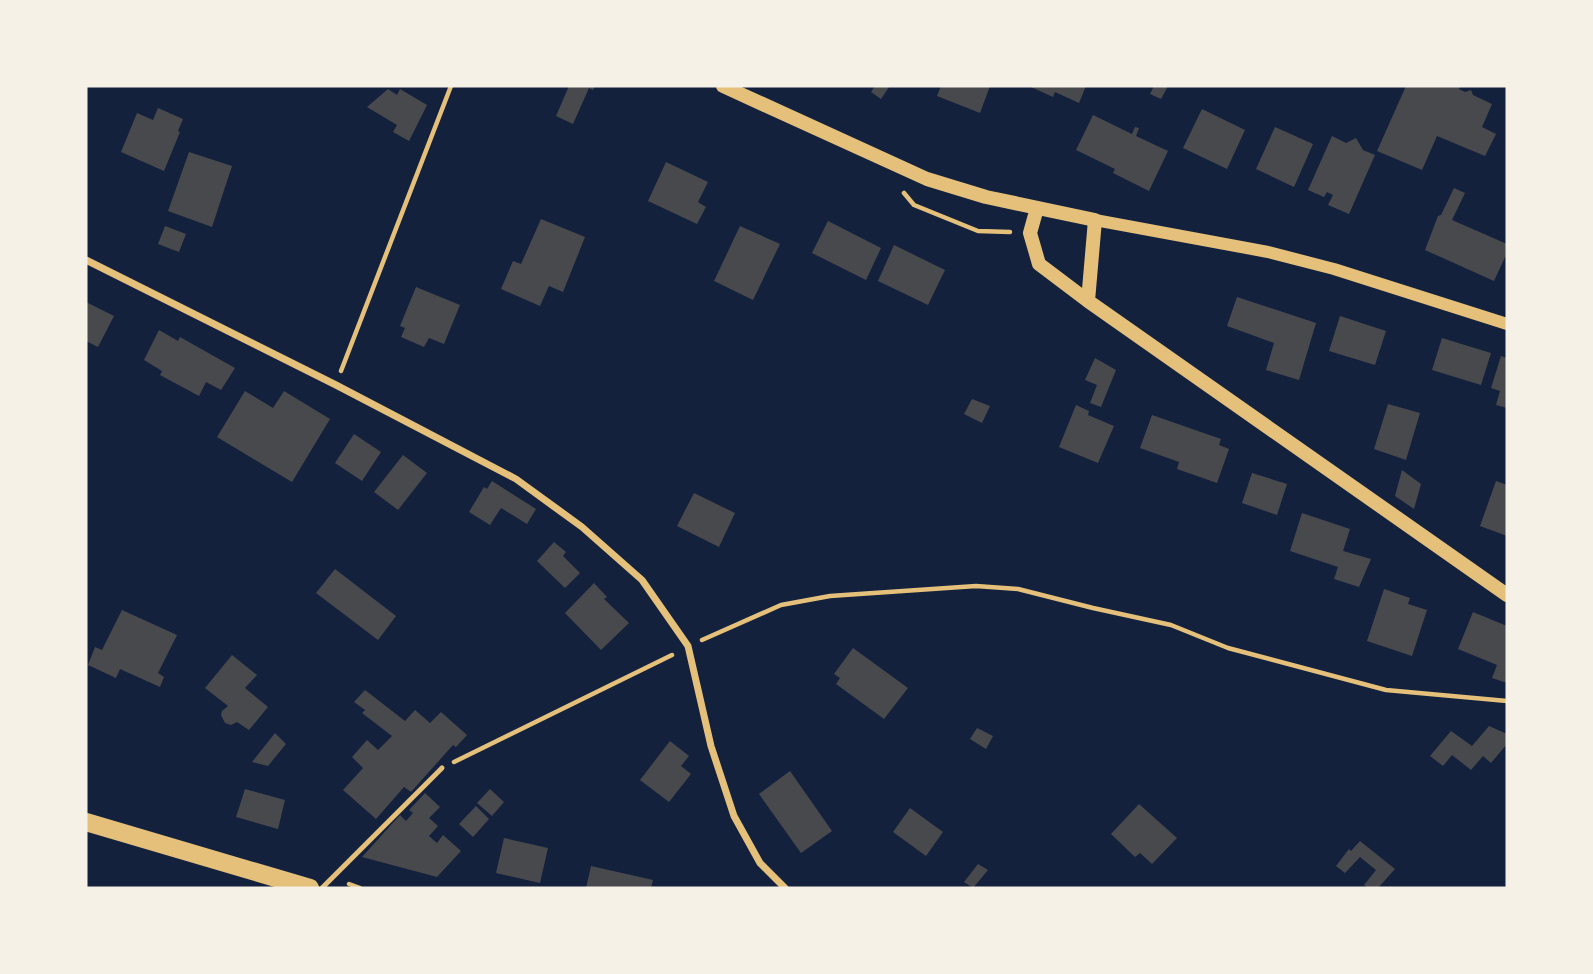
<svg xmlns="http://www.w3.org/2000/svg" width="1593" height="974" viewBox="0 0 1593 974" font-family="'Playfair Display',serif">
<style>
.building{fill:#48494c}
.lines{fill:none;stroke-linecap:round;stroke-linejoin:round}
.path{stroke:#e5c07b;stroke-width:4.5}
.service{stroke:#e5c07b;stroke-width:5}
.minor{stroke:#e5c07b;stroke-width:7}
.tertiary{stroke:#e5c07b;stroke-width:12}
.secondary{stroke:#e5c07b;stroke-width:14}
.primary{stroke:#e5c07b;stroke-width:18}
</style>
<rect width="100%" height="100%" fill="#14213d"/>
<!-- building -->
<path class="building" d="M569,86h26l-2,4 -4,-2 -16,36 -17,-8z
M875,86l14,1 -8,12 -10,-7z
M941,86h49l-10,27 -43,-17z
M1029,86h57l-7,17 -24,-11 -2,5z
M1154,86h14l-7,13 -11,-5z
M1406,86h54l-1,3 6,3 6,-2 2,5 19,9 -10,23 14,7 -11,22 -48,-20 -15,34 -45,-19z
M388,89l9,6 3,-6 27,16 -18,36 -16,-9 4,-7 -30,-18z
M158,108l25,11 -5,12 2,1 -16,39 -43,-19 16,-39 16,7z
M1202,109l43,21 -18,39 -44,-21z
M1093,115l39,19 3,-7 4,1 -3,8 32,15 -19,40 -36,-18 2,-4 -39,-19z
M1275,127l38,17 -19,43 -38,-18z
M1332,136l14,7 10,-5 7,12 12,5 -26,59 -21,-9 5,-10 -6,-3 -3,5 -16,-7z
M189,152l43,14 -20,61 -44,-16z
M666,162l42,20 -10,20 8,5 -9,17 -49,-23z
M1454,188l11,5 -13,27 55,24v9l-13,28 -69,-31 13,-34 3,-1z
M541,219l44,18 -22,55 -14,-6 -9,20 -39,-17 12,-28 8,3z
M828,221l53,27 -15,32 -54,-27z
M165,226l21,8 -7,18 -21,-8z
M740,226l40,18 -27,56 -39,-19z
M894,245l51,25 -17,35 -50,-24z
M416,287l44,18 -16,39 -15,-6 -5,9 -23,-10 4,-9 -5,-2z
M1237,297l79,26 -17,57 -33,-10 8,-27 -47,-17z
M86,302l28,14 -16,31 -12,-6z
M1340,316l46,15 -11,34 -46,-14z
M159,330l19,11 2,-4 55,31 -14,22 -15,-8 -7,14 -39,-21 2,-4 -18,-11z
M1442,338l49,15 -10,32 -49,-15z
M1501,356l6,2v50l-11,-3 4,-14 -9,-3z
M1095,358l21,12 -15,37 -11,-4 7,-18 -12,-5z
M245,391l28,17 11,-17 46,28 -38,63 -75,-45z
M972,399l18,7 -8,17 -18,-9z
M1388,404l32,9 -14,47 -32,-11z
M1076,405l13,6 -1,4 26,11 -16,37 -39,-16z
M1152,415l69,24 -2,6 10,4 -12,34 -40,-14 2,-7 -39,-14z
M354,434l27,18 -19,29 -27,-18z
M403,455l24,18 -29,37 -24,-18z
M1402,470l19,14 -7,25 -19,-13z
M1252,473l35,11 -10,31 -35,-12z
M492,481l44,28 -9,15 -26,-16 -11,17 -21,-13 15,-25 3,2z
M1496,481l11,4v51l-27,-10z
M694,493l41,20 -16,34 -42,-21z
M1302,513l48,16 -7,22 28,8 -12,28 -25,-8 4,-12 -48,-16z
M554,542l12,10 -3,4 17,17 -15,15 -28,-27z
M335,569l61,47 -18,24 -62,-47z
M594,583l13,14 -3,2 25,24 -28,27 -36,-37z
M1384,589l26,9 -2,6 19,6 -15,46 -45,-15z
M122,610l55,25 -19,38 6,4 -4,10 -40,-18 -4,9 -28,-13 7,-18 7,3z
M1473,612l34,14v57l-15,-5 5,-13 -39,-16z
M853,648l55,40 -24,31 -48,-35 4,-6 -6,-4z
M232,655l25,20 -12,13 23,19 -19,23 -12,-8 -6,3 -6,-2 -4,-8 1,-4 6,-5 -23,-18z
M365,690l40,31 10,-11 15,13 11,-11 26,23 -11,12 -3,-2 -42,47 -7,-5 -28,32 -33,-29 20,-22 -11,-11 15,-17 11,10 14,-14 -30,-23 3,-3 -11,-8z
M1489,726l18,8v10l-16,19 -8,-7 -12,14 -19,-15 -9,11 -13,-10 21,-25 21,15z
M977,728l16,8 -7,13 -16,-10z
M275,733l11,11 -18,22 -16,-4z
M670,741l19,15 -8,10 10,8 -22,28 -29,-22z
M790,771l42,60 -31,22 -42,-59z
M245,789l40,11 -7,29 -42,-12z
M490,789l14,13 -12,14 -15,-13z
M425,793l15,14 -11,11 9,8 -9,10 8,7 6,-8 18,16 -24,26 -75,-20 38,-42 6,6 7,-8 -4,-3z
M1139,804l38,34 -25,26 -12,-11 -5,4 -24,-23z
M476,806l13,13 -16,18 -14,-13z
M910,808l33,24 -17,24 -33,-24z
M504,838l44,10 -8,35 -44,-10z
M1360,841l35,28 -17,19h-10l-4,-3 12,-15 -16,-13 -15,16 -9,-7 13,-17 2,2z
M978,864l10,6 -15,18 -9,-6z
M591,866l62,14 -2,8h-65z"/>
<g class="lines">
<!-- path -->
<path class="path" d="M904,193l10,12 64,26 32,1
M341,371l110,-285
M702,640l79,-35 49,-9 146,-10 42,3 75,19 78,17 57,23 158,42 121,11
M454,762l218,-107
M349,884l11,4"/>
<!-- service -->
<path class="service" d="M322,888l120,-120"/>
<!-- minor -->
<path class="minor" d="M86,260l250,125 180,94 66,48 60,53 46,66 23,100 23,70 26,47 25,25"/>
<!-- tertiary -->
<path class="tertiary" d="M1095,220l173,32 66,17 173,55"/>
<!-- secondary -->
<path class="secondary" d="M723,86l204,93 59,18 109,23 -7,81
M1037,208l-7,25 9,31 49,37 419,294"/>
<!-- primary -->
<path class="primary" d="M86,822l224,66"/>
</g>
<!-- border -->
<rect width="1593" height="974" fill="none" stroke="#f6f1e7" stroke-width="175"/>
</svg>
